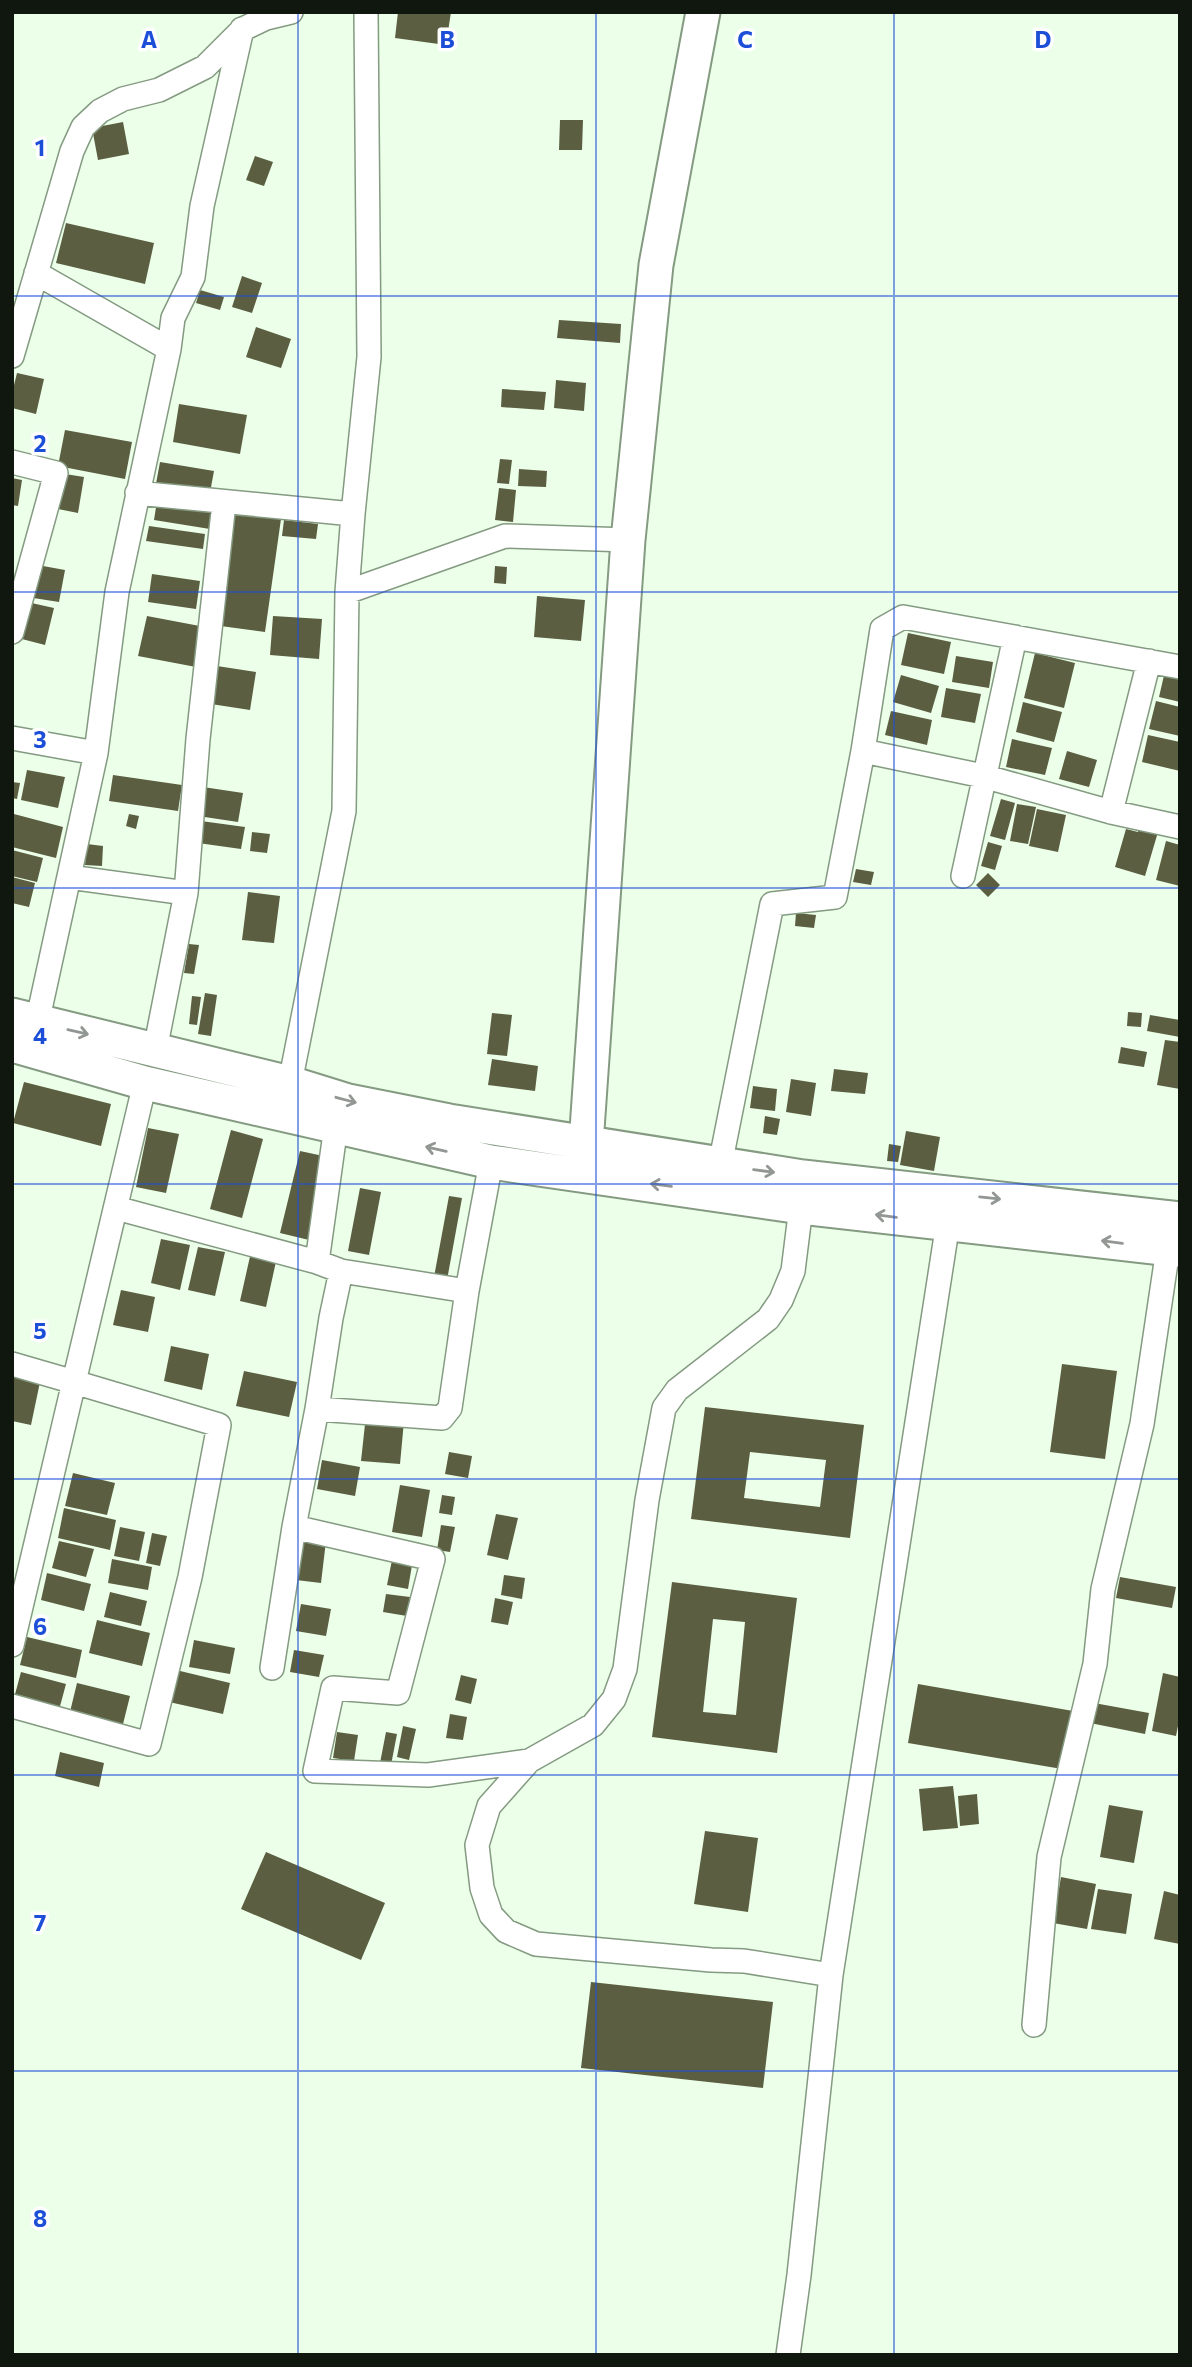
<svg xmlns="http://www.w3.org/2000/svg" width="1192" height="2367" viewBox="0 0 1192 2367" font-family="Commissioner,sans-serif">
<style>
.building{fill:#5c5e41;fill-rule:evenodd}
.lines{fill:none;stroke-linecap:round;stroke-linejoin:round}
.street-casing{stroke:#849a81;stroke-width:26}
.secondary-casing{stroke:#849a81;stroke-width:37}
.street{stroke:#fff;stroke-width:23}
.secondary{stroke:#fff;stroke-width:33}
.oneway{stroke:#939793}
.grid{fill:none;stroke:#1d4ed8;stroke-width:2;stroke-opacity:0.55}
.grid-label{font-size:23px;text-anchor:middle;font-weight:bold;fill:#1d4ed8;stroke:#fff;stroke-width:7;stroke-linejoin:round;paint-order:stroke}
</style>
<rect width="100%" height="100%" fill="#ebffe9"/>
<!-- building -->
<path class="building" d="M398,12h53l-5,33 -51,-7z
M560,120h23l-1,30h-23z
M123,122l6,32 -31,6 -6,-32z
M255,156l18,6 -9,24 -18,-6z
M66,223l88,20 -9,41 -89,-21z
M242,276l20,7 -10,30 -20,-6z
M200,290l24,7 -4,13 -24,-7z
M559,320l62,4 -1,19 -63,-5z
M256,327l35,12 -10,29 -35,-11z
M17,373l27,6 -8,35 -24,-6v-15z
M556,380l30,3 -2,28 -30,-3z
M502,389l44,3 -2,18 -43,-3z
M179,404l68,11 -7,39 -67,-12z
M65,430l67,12 -7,37 -67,-13z
M500,459l12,1 -3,24 -12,-1z
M160,462l54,9 -5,27 -54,-9z
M519,469l28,2 -1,16 -28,-1z
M59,473l25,4 -6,36 -25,-5z
M12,478l10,2 -4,26 -6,-1z
M499,488l17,2 -3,32 -18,-2z
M157,501l56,8 -3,20 -56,-9z
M230,512l51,7 -16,113 -52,-7z
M284,520l34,4 -2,15 -34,-3z
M149,526l56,8 -2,15 -57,-8z
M32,564l33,6 -6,32 -32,-5z
M495,566l12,1 -1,17 -12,-1z
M152,574l48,7 -4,28 -48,-7z
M537,596l48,4 -4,41 -47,-4z
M27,602l27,6 -9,37 -27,-7z
M147,616l58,11 -9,40 -58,-11z
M273,616l49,3 -3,40 -49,-4z
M908,633l43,9 -7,32 -43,-9z
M1035,653l40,10 -11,45 -40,-10z
M956,656l37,6 -4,26 -37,-6z
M217,666l39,6 -6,38 -39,-6z
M1165,671l15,3v28l-21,-5z
M901,675l38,11 -8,27 -38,-11z
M946,688l35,6 -6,29 -34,-6z
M1156,701l24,6v29l-31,-7z
M1023,702l39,10 -8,30 -38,-10z
M891,711l41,9 -5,25 -42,-10z
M1148,735l32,7v29l-38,-9z
M1012,739l40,9 -7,27 -39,-8z
M1067,751l30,9 -8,27 -30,-8z
M27,770l38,7 -7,31 -37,-8z
M113,775l69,10 -4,26 -69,-10z
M12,782l8,1 -3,16 -5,-1z
M203,787l40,6 -5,29 -40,-6z
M1001,799l14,4 -10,37 -15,-4z
M1017,804l19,3 -8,37 -18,-3z
M1037,809l29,6 -8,37 -29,-6z
M14,814l49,13 -7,31 -44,-11z
M129,814l10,2 -3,13 -10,-3z
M201,821l44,6 -4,22 -43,-6z
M1139,827l19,5 -13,44 -30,-9 11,-38 12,3z
M252,832l18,2 -3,19 -17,-2z
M1166,841l14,4v41l-24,-6z
M988,842l14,4 -7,24 -14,-4z
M87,844l16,2 -1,20 -17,-1z
M12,850l31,8 -6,24 -25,-6z
M856,869l18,3 -3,13 -18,-3z
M988,873l12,12 -12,12 -12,-12z
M12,877l23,6 -6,24 -17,-4z
M248,892l32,4 -6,47 -32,-3z
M796,913l20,2 -2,13 -19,-2z
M189,944l10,1 -5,29 -10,-1z
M205,993l12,2 -6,41 -13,-2z
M192,996l9,1 -4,28 -8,-1z
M1128,1012l14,1 -1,14 -14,-1z
M492,1013l20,2 -5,41 -20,-2z
M1150,1015l30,5v17l-33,-6z
M1165,1040l15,2v47l-23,-4z
M1121,1047l26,5 -3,15 -26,-4z
M492,1059l46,7 -3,25 -47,-6z
M834,1069l34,4 -3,21 -34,-3z
M791,1079l25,4 -5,33 -25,-4z
M24,1082l87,22 -10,42 -88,-23z
M753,1086l24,3 -2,22 -25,-3z
M765,1116l15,3 -3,16 -14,-2z
M148,1128l31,6 -13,59 -30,-6z
M231,1130l32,9 -21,79 -32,-9z
M906,1131l34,6 -6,34 -34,-6z
M889,1144l12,2 -3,16 -11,-1z
M300,1151l28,6 -19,83 -29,-7z
M360,1188l21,4 -12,63 -21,-4z
M449,1196l13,2 -15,82 -13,-3z
M161,1239l29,6 -10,45 -29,-7z
M198,1247l27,5 -10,44 -27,-6z
M251,1252l26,5 -11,50 -26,-6z
M121,1290l34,7 -7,35 -35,-7z
M171,1346l38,8 -7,36 -38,-9z
M1062,1364l55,7 -12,88 -55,-7z
M244,1371l53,11 -8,35 -53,-11z
M12,1377l28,5 -9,43 -19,-4z
M705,1407l159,18 -14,113 -159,-19zM750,1452l76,8 -6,47 -76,-9z
M366,1415l38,6 -4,43 -39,-3z
M449,1452l23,4 -4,22 -23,-4z
M322,1460l38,7 -5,29 -38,-7z
M73,1473l42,10 -8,32 -42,-9z
M400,1485l30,5 -8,47 -30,-5z
M442,1495l13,2 -3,18 -13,-2z
M64,1508l52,12 -6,30 -52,-12z
M496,1514l22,4 -10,42 -21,-5z
M441,1525l14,2 -5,25 -13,-2z
M120,1527l25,5 -6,29 -25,-5z
M152,1533l15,3 -7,30 -14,-3z
M300,1539l26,2 -5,42 -25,-3z
M59,1541l35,8 -8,28 -34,-9z
M393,1555l20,4 -5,30 -21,-4z
M112,1559l40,8 -4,23 -40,-7z
M47,1573l44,11 -7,27 -43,-11z
M504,1575l21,3 -3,21 -21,-4z
M1120,1577l56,10 -4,21 -56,-10z
M672,1582l125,16 -20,155 -125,-16zM713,1619l32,3 -9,93 -33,-3z
M110,1592l37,9 -6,25 -37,-9z
M386,1594l24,3 -3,19 -24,-4z
M495,1598l18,4 -5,23 -17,-3z
M301,1604l30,5 -5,27 -30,-5z
M97,1620l53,13 -8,33 -53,-13z
M27,1637l55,13 -6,28 -56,-13z
M194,1640l41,8 -5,26 -41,-7z
M294,1650l30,5 -5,22 -29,-5z
M176,1670l54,13 -7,31 -54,-12z
M21,1672l45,12 -7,26 -45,-12z
M1163,1673l17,4v39l-4,20 -24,-5z
M461,1675l16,4 -6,25 -16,-4z
M77,1683l53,13 -8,32 -53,-12z
M918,1684l155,27 -11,58 -154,-26z
M1094,1703l55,10 -4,21 -55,-11z
M450,1714l17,3 -4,23 -17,-2z
M403,1726l13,3 -7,31 -12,-3z
M337,1732l21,3 -4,26 -21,-3z
M386,1732l11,2 -6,31 -11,-2z
M60,1752l44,11 -5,24 -44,-11z
M953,1786l5,42 -35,3 -4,-42z
M977,1794l2,30 -19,2 -2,-30z
M1109,1805l34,6 -9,52 -34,-6z
M705,1831l53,7 -10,74 -54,-8z
M266,1852l119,51 -24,57 -120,-51z
M1061,1877l35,7 -9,45 -34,-6z
M1098,1889l34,5 -6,40 -35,-5z
M1164,1891l16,4v49l-26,-5z
M591,1982l182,20 -10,86 -182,-20z"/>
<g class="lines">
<defs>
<path id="street" d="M36,273l133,76 -52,243 -21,161 -59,270
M169,349l4,-31 20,-41 9,-71 40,-177
M12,356l60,-205 11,-24 17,-16 23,-12 36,-9 46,-23 38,-38 23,-11 25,-6
M12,462l44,11 -44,159
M137,493l216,21 -6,78 -3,219 -54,272
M353,514l16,-157 -3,-345
M347,592l158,-56 123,4
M12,738l84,15
M863,751l120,25 128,36 69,15
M1111,812l38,-151
M963,876l52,-239
M69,877l117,16 -31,157
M186,893l12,-154 26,-236
M720,1165l52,-261 63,-7 28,-146 19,-122 21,-12 277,50
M116,1208l201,54 24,9 126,20
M317,1262l19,-136
M341,1271l-10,47 -14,91 125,9 8,-10 17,-117 24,-129
M12,1364l62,18 -62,263
M317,1409l-23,118 139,32 -35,134 -65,-5 -18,83 113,4 101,-14
M272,1668l22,-141
M12,1706l137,38 41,-167 29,-152 -145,-43 71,-299
M831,1975l117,-752
M1034,2025l15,-168 46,-193 8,-75 39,-165 26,-175
M788,2355l11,-80 32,-300 -87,-14 -33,-1 -175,-16 -30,-13 -15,-16 -9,-27 -5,-43 12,-39 40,-45 64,-36 21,-26 11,-30 22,-169 17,-92 13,-18 91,-71 13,-19 12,-29 8,-64"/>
<path id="secondary" d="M12,1015l278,68 58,18 101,20 354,56 377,42
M12,1045l133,38 346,79 310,45 379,43
M586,1144l42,-604 28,-275 47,-253"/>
</defs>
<!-- street casing -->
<use href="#street" class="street-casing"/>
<!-- secondary casing -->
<use href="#secondary" class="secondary-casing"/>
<!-- street -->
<use href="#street" class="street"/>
<!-- secondary -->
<use href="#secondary" class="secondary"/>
</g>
<!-- one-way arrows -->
<defs><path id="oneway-shaft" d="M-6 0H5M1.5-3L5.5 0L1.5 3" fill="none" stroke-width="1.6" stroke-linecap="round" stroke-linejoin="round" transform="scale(1.75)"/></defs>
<g class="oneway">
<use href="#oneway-shaft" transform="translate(78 1032) rotate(13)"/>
<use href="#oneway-shaft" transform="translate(346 1100) rotate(15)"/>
<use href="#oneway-shaft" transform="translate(436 1149) rotate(-167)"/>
<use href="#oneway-shaft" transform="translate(764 1171) rotate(8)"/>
<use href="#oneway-shaft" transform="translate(661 1185) rotate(-172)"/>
<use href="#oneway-shaft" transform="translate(990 1198) rotate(6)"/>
<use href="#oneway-shaft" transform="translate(886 1216) rotate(-173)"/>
<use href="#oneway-shaft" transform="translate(1112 1242) rotate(-173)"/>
</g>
<!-- grid -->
<path class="grid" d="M298,12v2343M596,12v2343M894,12v2343M12,296h1168M12,592h1168M12,888h1168M12,1184h1168M12,1479h1168M12,1775h1168M12,2071h1168"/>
<g class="grid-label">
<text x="149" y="48">A</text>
<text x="447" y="48">B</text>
<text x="745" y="48">C</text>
<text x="1043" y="48">D</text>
<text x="40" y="156">1</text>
<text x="40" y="452">2</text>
<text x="40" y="748">3</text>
<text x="40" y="1044">4</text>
<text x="40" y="1339">5</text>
<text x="40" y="1635">6</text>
<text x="40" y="1931">7</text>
<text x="40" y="2227">8</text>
</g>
<!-- border -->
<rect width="1192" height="2367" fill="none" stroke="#0f170e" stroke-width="28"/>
</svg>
